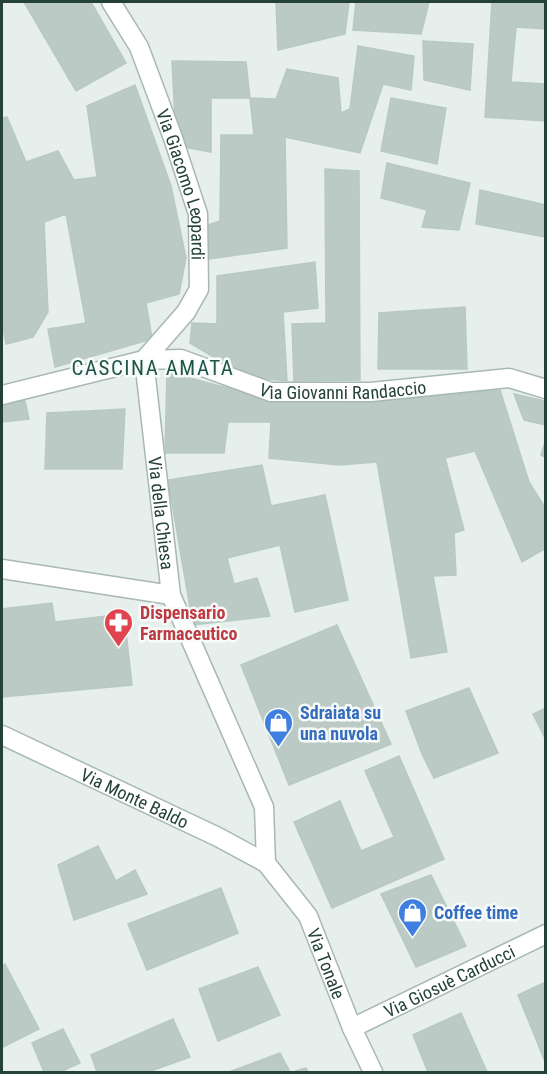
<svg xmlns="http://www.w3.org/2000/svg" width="547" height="1074" viewBox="0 0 547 1074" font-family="'Roboto Condensed',sans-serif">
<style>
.building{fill:#bbcac4;stroke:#b8c9c2;stroke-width:1.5}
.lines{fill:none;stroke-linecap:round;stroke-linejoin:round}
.minor-casing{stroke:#a8b8b2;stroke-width:21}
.tertiary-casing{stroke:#a8b8b2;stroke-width:21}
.minor{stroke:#fff;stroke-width:18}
.tertiary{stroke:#fff;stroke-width:18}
.labels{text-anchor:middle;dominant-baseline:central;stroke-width:5;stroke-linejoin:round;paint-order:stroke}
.street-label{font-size:18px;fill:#24423a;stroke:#f7fbf9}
.health-label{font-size:18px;font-weight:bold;fill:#be3a42;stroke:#f7fbf9;text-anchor:start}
.shop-label{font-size:18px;font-weight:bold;fill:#366cbe;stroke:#f7fbf9;text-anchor:start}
.quarter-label{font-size:21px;letter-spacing:1.5px;fill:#1f5548;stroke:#f7fbf9}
</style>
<rect width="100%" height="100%" fill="#e6efeb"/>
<!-- building -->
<path class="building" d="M24,2h67l35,61 -50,28z
M276,2h73l-4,32 -67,16z
M356,2h73l-8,32 -68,-4z
M492,2h54v27l-30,-2 -5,55 35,2v37l-61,-4z
M423,41l50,3 -3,46 -46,-10z
M358,46l56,10 -3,34 -28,-6 -23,69 -75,-16 2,111 -78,11 -4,-33 15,-5 1,-86h33l-4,-37 26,1 11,-30 51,9 3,35 9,-4z
M172,61l74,1 4,36h-39v54l-27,-5 -9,-27z
M135,85l36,101 15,72 -7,36 -33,9 6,36 -97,28 -7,-38 38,-6 -20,-109 -22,8 4,90 -15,25 -27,7 -4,-21v-205l5,-1 19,45 32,-11 16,29 23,-3 -10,-71z
M391,98l55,10 -9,56 -56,-13z
M387,163l83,20 -11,47 -37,-3 5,-17 -46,-12z
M325,169l34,2 1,209 -66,1 -2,-57 34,-1z
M480,190l66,15v32l-70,-13z
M315,262l3,46 -35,4 4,69 -40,-4 -57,-34 2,-20 25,1v-48z
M465,307l2,62h-89l1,-56z
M167,372l106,28 97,2 130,-12 29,92 17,27v39l-24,14 -47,-111 -30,7 19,72 -10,3 2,42 -23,1 14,76 -36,6 -34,-196 -38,3 -70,-7 2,-36h-43l-4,31h-59z
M514,394l32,7v24l-22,-5z
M25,401l4,18 -27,3v-19z
M125,409l-3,60h-77l2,-56z
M546,439v19l-5,-3z
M262,465l9,41 54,-11 23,105 -53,12 -15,-67 -53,13 7,26 23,-6 13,38 -77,9 -25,-145z
M52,603l3,19 69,-8 8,71 -130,12v-88z
M337,625l54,119 -102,41 -48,-120z
M469,688l29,65 -64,25 -12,-24 -16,-43z
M546,708v32l-13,-26z
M399,756l45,103 -112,49 -38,-86 46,-21 21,50 33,-14 -29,-66z
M98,846l18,35 19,-11 12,24 -73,26 -16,-55z
M431,875l35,71 -50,21 -35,-73z
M221,888l17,45 -91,37 -19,-46z
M5,964l34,65 -36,18 -1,-81z
M258,967l22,48 -62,26 -19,-52z
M546,982v82l-28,-69z
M461,1013l26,59h-59l-15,-37z
M173,1019l17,38 -42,15h-51l-6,-17z
M63,1029l17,34 -20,9h-16l-12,-29z
M280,1053l10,19h-61z
M306,1068l2,4h-15z"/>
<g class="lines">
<defs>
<g id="minor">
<path id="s1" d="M111,2l28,45 34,91 25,76 1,75 -13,23 -42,48"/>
<path id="s2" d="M144,360l27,235 93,212 2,56"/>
<path id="s3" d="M2,395l142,-35 37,-1 90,33h100l138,-14 37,11"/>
<path d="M2,569l169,26"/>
<path id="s4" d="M352,1028l194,-94"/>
</g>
<g id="tertiary">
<path id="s5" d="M2,735l216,102 48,26 42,53 44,112 21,44"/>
</g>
</defs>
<!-- minor casing -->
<use href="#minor" class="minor-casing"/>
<!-- tertiary casing -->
<use href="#tertiary" class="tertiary-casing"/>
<!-- minor -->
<use href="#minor" class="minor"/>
<!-- tertiary -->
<use href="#tertiary" class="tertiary"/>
</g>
<!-- icons -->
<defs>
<symbol id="pharmacy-pin" viewBox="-11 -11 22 30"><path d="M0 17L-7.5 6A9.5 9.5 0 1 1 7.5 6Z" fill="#e0444e" stroke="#f7fbf9"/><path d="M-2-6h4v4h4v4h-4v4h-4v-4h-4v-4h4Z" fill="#fff"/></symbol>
<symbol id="shop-pin" viewBox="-11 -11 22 30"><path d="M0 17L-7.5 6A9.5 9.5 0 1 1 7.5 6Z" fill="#3f7fe0" stroke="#f7fbf9"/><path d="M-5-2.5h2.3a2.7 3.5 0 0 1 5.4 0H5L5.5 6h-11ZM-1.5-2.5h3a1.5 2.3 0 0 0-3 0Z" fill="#fff"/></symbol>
</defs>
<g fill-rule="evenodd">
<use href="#pharmacy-pin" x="102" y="606" width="33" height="45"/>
<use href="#shop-pin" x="262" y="706" width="33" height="45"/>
<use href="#shop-pin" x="396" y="896" width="33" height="45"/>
</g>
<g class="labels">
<!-- street labels -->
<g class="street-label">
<text stroke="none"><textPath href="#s1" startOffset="198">Via Giacomo Leopardi</textPath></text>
<text stroke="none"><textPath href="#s3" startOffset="351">Via Giovanni Randaccio</textPath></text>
<text stroke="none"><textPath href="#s2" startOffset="154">Via della Chiesa</textPath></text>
<text stroke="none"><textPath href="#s5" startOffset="147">Via Monte Baldo</textPath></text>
<text stroke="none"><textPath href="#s5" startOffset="412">Via Tonale</textPath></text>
<text stroke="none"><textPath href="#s4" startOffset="108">Via Giosuè Carducci</textPath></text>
</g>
<!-- health labels -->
<g class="health-label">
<text x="140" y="612">Dispensario<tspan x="140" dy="21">Farmaceutico</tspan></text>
</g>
<!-- shop labels -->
<g class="shop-label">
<text x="300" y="712">Sdraiata su<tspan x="300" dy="21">una nuvola</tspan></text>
<text x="434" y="912">Coffee time</text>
</g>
<!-- quarter labels -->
<g class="quarter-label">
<text x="153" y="368">CASCINA AMATA</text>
</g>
</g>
<!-- border -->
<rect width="547" height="1074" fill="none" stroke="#24423a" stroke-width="6"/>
</svg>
